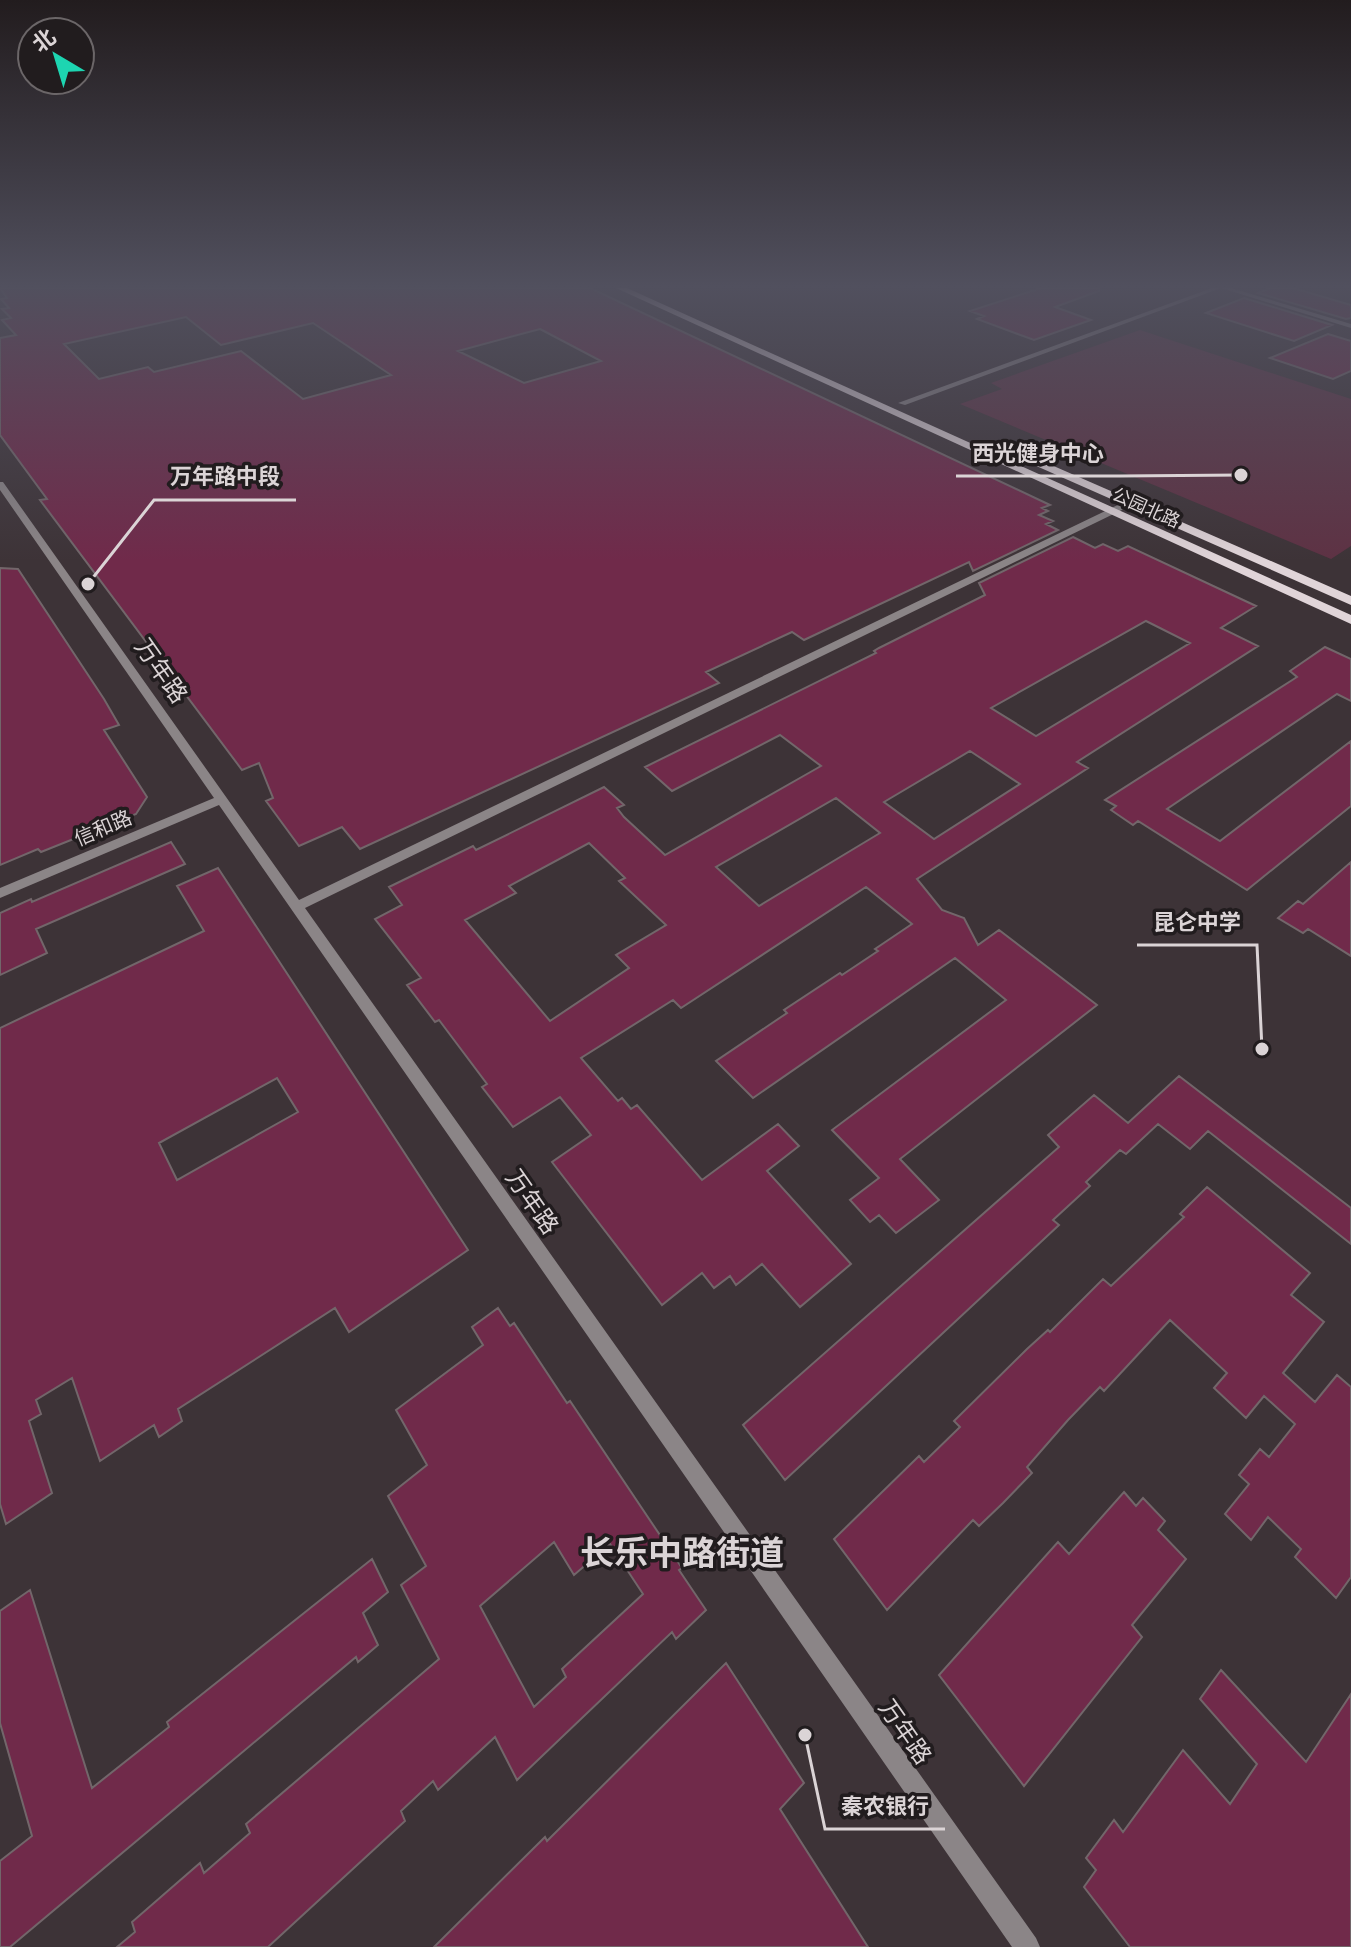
<svg xmlns="http://www.w3.org/2000/svg" width="1351" height="1947" viewBox="0 0 1351 1947" font-family="Rubik,'Noto Sans SC',sans-serif">
<style>
.green{fill:#5e3244}
.building{fill:#702a4a;stroke:#72666a;stroke-width:2;fill-rule:evenodd}
.lines{fill:none;stroke-linecap:round;stroke-linejoin:round}
.minor{fill:#8b8587;fill-rule:evenodd}
.major{fill:#e0d4d8;fill-rule:evenodd}
.labels{text-anchor:middle;dominant-baseline:central;stroke-width:7;stroke-linejoin:round;paint-order:stroke}
.far-street-label{font-size:18px;fill:#dbd4d6;stroke:#211c1e}
.street-label{font-size:20px;fill:#dbd4d6;stroke:#211c1e}
.near-street-label{font-size:24px;fill:#dbd4d6;stroke:#211c1e}
.near-district-label{font-size:34px;font-weight:bold;fill:#dbd4d6;stroke:#211c1e}
.leader{fill:none;stroke:#dbd4d6;stroke-width:3}
.callout-dot{fill:#dbd4d6;stroke:#211c1e;stroke-width:3}
.callout-label{font-size:22px;text-anchor:middle;font-weight:bold;fill:#dbd4d6;stroke:#211c1e;stroke-width:7;stroke-linejoin:round;paint-order:stroke}
</style>
<rect width="100%" height="100%" fill="#3d3337"/>
<!-- green -->
<path class="green" d="M1140,330l211,69v147l-20,13 -371,-155 42,-15 -11,-6z"/>
<!-- building -->
<path class="building" d="M0,288h590l460,217 -8,3 6,3 -9,4 14,6 -7,3 12,6 -85,41 -4,-9 -165,78 -12,-8 -86,40 13,11 -359,166 -18,-22 -43,19 -33,-45 7,-3 -14,-35 -17,7 -202,-270 7,-1 -47,-64v-97l16,-3 -14,-15 9,-2 -9,-9 7,-1 -8,-9 6,-1zM186,317l35,28 92,-22 78,52 -88,24 -62,-48 -87,21 -6,-5 -49,12 -35,-35zM540,329l61,32 -77,22 -66,-32z
M1041,288h58v3l-44,16 36,13 -57,20 -57,-21 7,-3 -14,-5z
M1270,288h23l58,17v13l-5,1 -88,-26z
M1244,298l88,27 -38,16 -88,-28z
M1328,334l23,7v30l-18,8 -63,-21z
M1073,537l22,11 8,-4 15,7 10,-5 128,60 -35,22 37,18 -181,116 11,6 -171,111 25,31 22,8 14,27 21,-15 98,75 -197,154 39,41 -43,33 -17,-18 -9,7 -20,-22 29,-22 -47,-48 174,-130 -51,-42 -202,140 -37,-37 71,-48 -3,-3 56,-37 2,2 36,-24 -3,-2 37,-25 -46,-37 -185,121 -8,-8 -92,58 37,43 4,-3 9,11 6,-4 65,75 76,-56 21,22 -32,25 84,93 -51,43 -38,-43 -26,21 -6,-9 -16,12 -12,-15 -40,32 -110,-143 39,-27 -31,-38 -47,30 -31,-40 5,-3 -48,-64 -4,2 -28,-37 14,-7 -46,-59 27,-14 -13,-18 84,-41 3,4 128,-63 20,18 -7,3 7,9 41,38 156,-89 -41,-31 -108,56 -27,-24 231,-114 -2,-2 5,-3 106,-53 -6,-12zM1146,621l44,22 -154,93 -45,-28zM970,751l50,33 -86,55 -50,-37zM836,798l44,35 -121,73 -43,-39zM589,843l36,35 -6,3 47,44 -50,30 13,13 -79,53 -85,-101 51,-27 -7,-7z
M0,568l18,1 86,130 15,26 -15,5 43,67 -11,17 -95,38 -3,-3 -38,16z
M1325,647l26,12v42l-14,-7 -170,115 53,32 131,-100v65l-104,84 -109,-69 -5,4 -22,-15 5,-4 -11,-6 192,-123 -7,-6z
M171,842l14,22 -149,65 11,24 -47,22v-62l31,-14 1,3z
M1351,862v94l-43,-27 -5,4 -25,-15 20,-17 5,3z
M218,868l250,382 -119,82 -14,-24 -157,101 4,12 -23,16 -5,-12 -54,36 -28,-83 -36,22 5,14 -12,7 23,72 -46,31 -6,-20v-476l204,-97 -27,-45zM277,1078l21,34 -121,68 -18,-37z
M1179,1076l172,132v36l-143,-113 -18,18 -32,-25 -32,30 -6,-4 -34,32 4,4 -37,34 6,5 -274,255 -42,-55 316,-278 -11,-12 46,-40 34,28z
M1207,1187l103,86 -19,22 33,27 -41,51 32,29 22,-27 14,12v190l-15,21 -41,-41 6,-8 -33,-32 -17,23 -26,-26 24,-30 -10,-9 21,-26 9,8 26,-33 -31,-28 -18,22 -32,-30 13,-15 -57,-53 -66,71 -4,-4 -32,33 -41,47 5,6 -29,30 -24,23 -6,-6 -86,90 -53,-71 85,-83 5,6 36,-35 -6,-6 73,-72 21,-19 2,2 53,-53 8,7 73,-69 -4,-3z
M498,1308l12,18 4,-3 53,80 3,-2 112,167 -3,2 27,40 -30,29 -4,-7 -155,148 -22,-43 -57,53 -5,-9 -32,30 4,10 -137,126h-151l18,-15 -3,-10 68,-59 4,10 46,-40 -4,-9 193,-165 -38,-74 25,-19 -38,-70 39,-31 -31,-55 87,-65 -11,-18zM554,1542l20,33 36,-31 33,50 -81,75 4,8 -32,30 -54,-101z
M1124,1492l12,14 7,-8 22,23 -7,9 28,29 -54,66 10,12 -118,149 -85,-111 119,-133 11,12z
M372,1559l16,33 -25,21 15,32 -20,17 -2,-5 -346,290h-10v-86l32,-25 -32,-113v-112l30,-21 62,198 77,-61 -2,-5z
M726,1663l78,120 -24,26 88,138h-434l111,-110 2,4z
M1221,1670l85,92 45,-68v253h-221l-46,-60 12,-17 -10,-12 28,-38 9,12 60,-82 47,54 27,-40 -57,-65z"/>
<g class="lines">
<!-- minor -->
<path class="minor" d="M1212,288h9l-316,117 -7,-2z
M1221,288h10l120,36v4z
M0,482h3l296,418 827,-399h6v4l-827,403 731,1030 4,9h-28l-793,-1142 -219,93v-10l214,-90 -214,-308z"/>
<!-- major -->
<path class="major" d="M616,288h11l724,327v9z
M1025,457h8l318,139v9l-326,-144z"/>
</g>
<!-- sky -->
<linearGradient id="sky" x2="0" y2="1"><stop stop-color="#221c1e"/><stop offset="0.51" stop-color="#51505e"/><stop offset="1" stop-color="#51505e" stop-opacity="0"/></linearGradient>
<rect width="1351" height="561" fill="url(#sky)"/>
<g class="labels">
<!-- far-street labels -->
<g class="far-street-label">
<text transform="translate(1146 508) rotate(24)">公园北路</text>
</g>
<!-- street labels -->
<g class="street-label">
<text transform="translate(103 828) rotate(-23)">信和路</text>
</g>
<!-- near-street labels -->
<g class="near-street-label">
<text transform="translate(161 671) rotate(55)">万年路</text>
<text transform="translate(532 1202) rotate(55)">万年路</text>
<text transform="translate(905 1732) rotate(55)">万年路</text>
</g>
<!-- near-district labels -->
<g class="near-district-label">
<text x="682" y="1553">长乐中路街道</text>
</g>
</g>
<!-- callouts -->
<path class="leader" d="M1241 475L1120 476H956M88 584L154 500H296M1262 1049L1257 945H1137M805 1735L825 1829H945"/>
<g class="callout-dot">
<circle cx="1241" cy="475" r="8"/>
<circle cx="88" cy="584" r="8"/>
<circle cx="1262" cy="1049" r="8"/>
<circle cx="805" cy="1735" r="8"/>
</g>
<g class="callout-label">
<text x="1038" y="461">西光健身中心</text>
<text x="225" y="484">万年路中段</text>
<text x="1197" y="930">昆仑中学</text>
<text x="885" y="1814">秦农银行</text>
</g>
<!-- north arrow -->
<g transform="translate(56 56) rotate(322)"><circle r="38" fill="#211c1e" stroke="#6b6668" stroke-width="2"/>
<path d="M0-6L14 30L0 20L-14 30Z" fill="#1dd5b1"/>
<text y="-12" font-size="22" font-weight="bold" text-anchor="middle" fill="#dbd4d6">北</text>
</g>
</svg>
